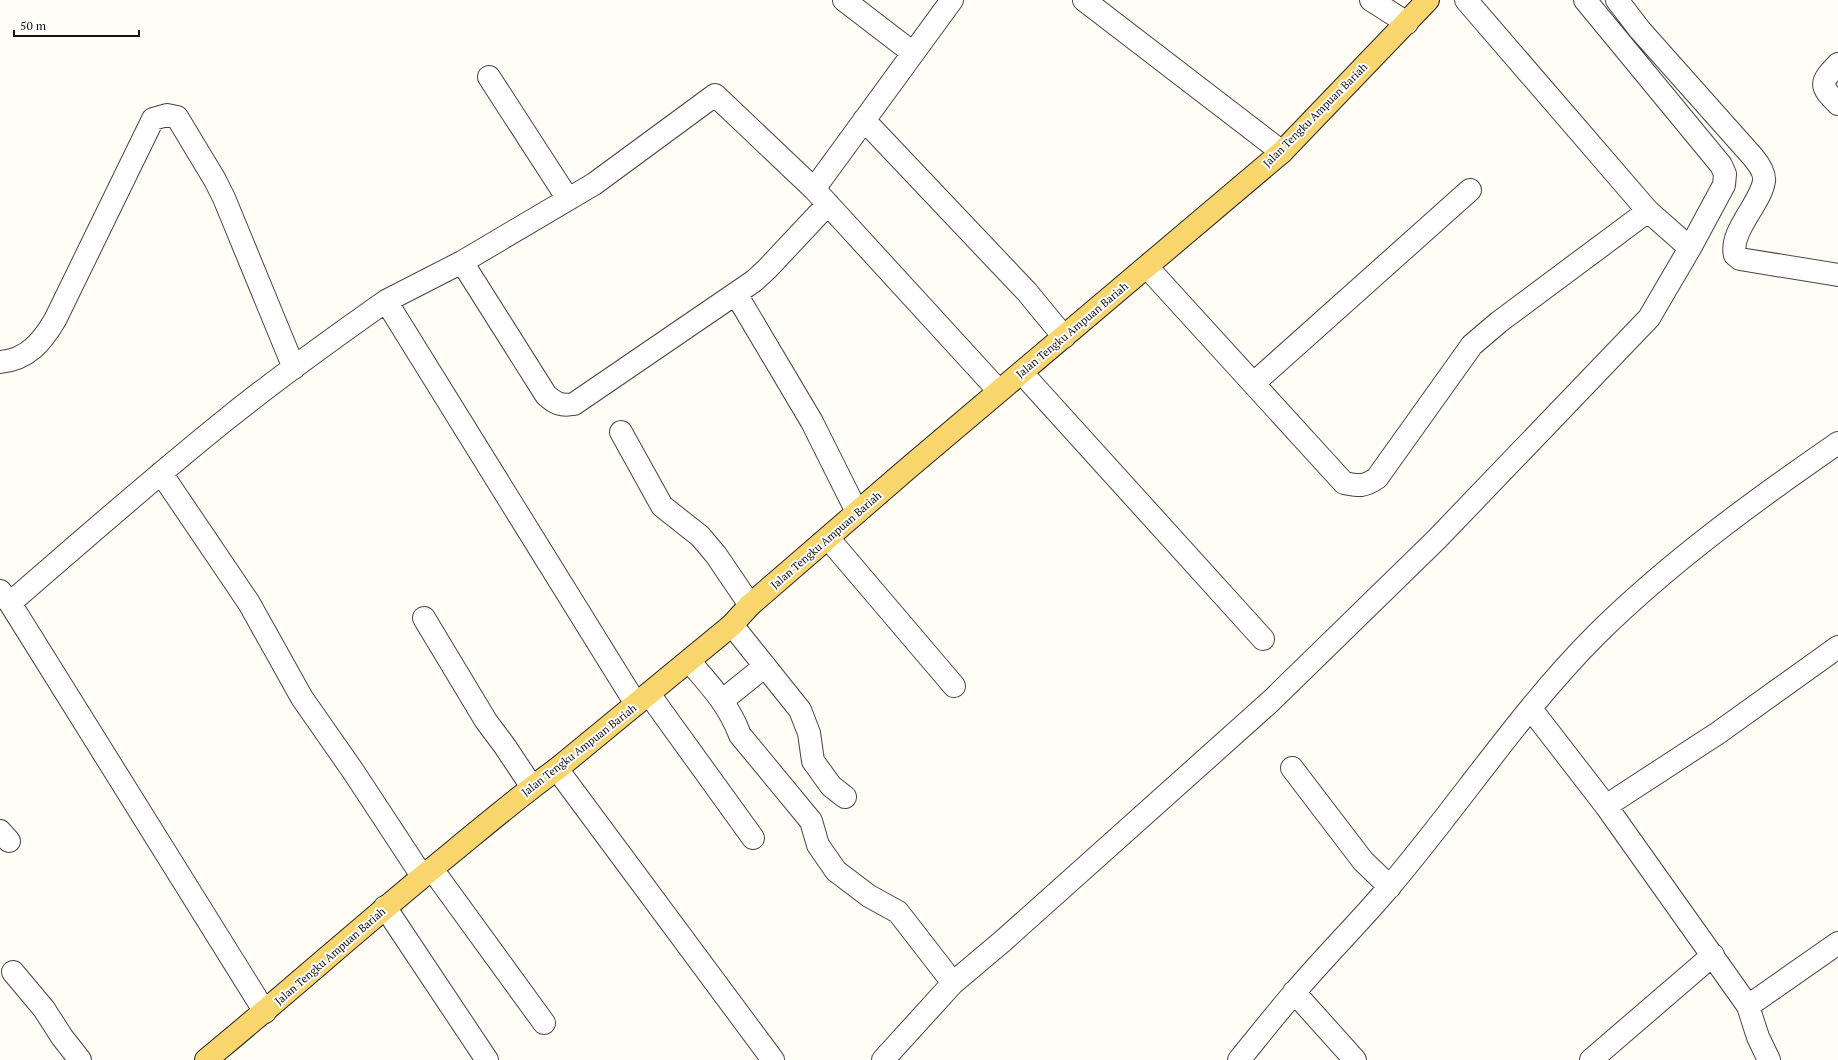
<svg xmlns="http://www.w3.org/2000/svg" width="1838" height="1060" viewBox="0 0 1838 1060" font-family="'PT Serif',serif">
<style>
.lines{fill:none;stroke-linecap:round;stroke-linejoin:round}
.minor-casing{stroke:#444;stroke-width:24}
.major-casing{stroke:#222;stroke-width:24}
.minor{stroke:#fff;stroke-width:22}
.major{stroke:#f9d66b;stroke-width:22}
.labels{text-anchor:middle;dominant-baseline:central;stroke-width:4;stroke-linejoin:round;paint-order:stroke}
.street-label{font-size:11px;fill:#111;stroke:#fff}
</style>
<rect width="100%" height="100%" fill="#fffdf5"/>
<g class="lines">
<defs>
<path id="minor" d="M844,0l69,53
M1084,0l198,152
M1371,0l36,23
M1585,0l136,165 4,9 -1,11 -34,63
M1617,0l23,30 113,127c5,6 12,16 11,24 -3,22 -35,51 -29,74l5,4 98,16
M1838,64c-18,19 -19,21 0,40
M489,77l79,122
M864,120l163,172 37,45
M814,189l138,-189
M462,262l84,133c10,9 15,11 28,9l180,-123 13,-12 61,-65
M1147,267l197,216c15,3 20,4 33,-5l95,-133 27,-23 149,-111
M736,294l76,128 45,90
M0,362c27,-2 42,-20 55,-42l98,-201 14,-4 10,2 38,63 9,18 70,170
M1022,373l241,266
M1254,383l216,-193
M621,432l41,74 38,30 16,19 34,50
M161,473l88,130 53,95 51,73 69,105
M828,538l126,148
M0,591l10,12 255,409
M10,603c72,-62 143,-125 218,-185 51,-41 104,-79 158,-117
M424,618l62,103 18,24 28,42
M732,625l68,85 9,23 4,28 18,25 14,11
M689,661c20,23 40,44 51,74l71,86 7,24 18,26 33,25 29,16 55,71
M649,694l104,144
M723,700l42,-34
M636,704l-250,-403 76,-39 132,-78 121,-89 99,94 185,202
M1531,709l75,97 142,200 10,31 11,23
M1292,768l71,93 27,26
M557,769l216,291
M1606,806l112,-73 120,-86
M0,831l9,10
M432,869l112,154
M385,907l102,153
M13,972l31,37 18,28 18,23
M1294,992l61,68
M1748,1006l90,-63
M883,1060l70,-77 51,-43 267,-239 166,-162 212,-221 41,-70 -42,-37 -182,-211
M1239,1060c18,-22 36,-45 55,-67 31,-37 65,-70 96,-107 70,-82 130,-175 207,-252 73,-72 157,-133 241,-191
M1591,1060l122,-105"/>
<path id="major" d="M206,1060c84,-69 165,-142 249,-210 34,-28 67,-56 102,-81l175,-144 18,-20 156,-135 376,-318 146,-152"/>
</defs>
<!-- minor casing -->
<use href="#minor" class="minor-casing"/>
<!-- major casing -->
<use href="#major" class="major-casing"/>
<!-- minor -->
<use href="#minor" class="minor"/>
<!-- major -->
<use href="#major" class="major"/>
</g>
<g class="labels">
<!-- street labels -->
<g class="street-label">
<text transform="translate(1315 115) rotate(-45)">Jalan Tengku Ampuan Bariah</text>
<text transform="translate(1072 330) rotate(-40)">Jalan Tengku Ampuan Bariah</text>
<text transform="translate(826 540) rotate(-41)">Jalan Tengku Ampuan Bariah</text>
<text transform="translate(579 750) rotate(-38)">Jalan Tengku Ampuan Bariah</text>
<text transform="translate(330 956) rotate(-41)">Jalan Tengku Ampuan Bariah</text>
</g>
</g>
<!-- scale -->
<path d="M14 30v6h125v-6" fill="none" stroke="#111111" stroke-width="2"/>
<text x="20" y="30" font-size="12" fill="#111111" stroke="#ffffff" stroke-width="3" paint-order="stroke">50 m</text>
</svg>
